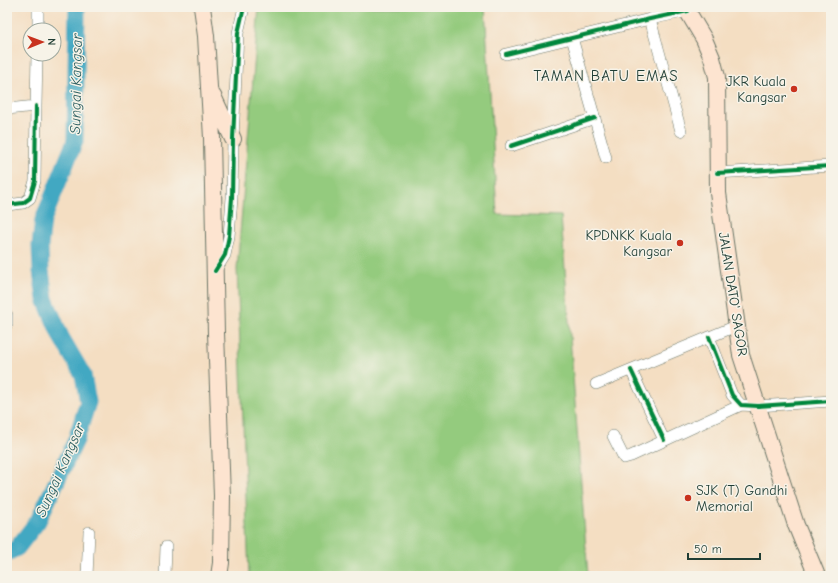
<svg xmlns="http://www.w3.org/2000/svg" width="838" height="583" viewBox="0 0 838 583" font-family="'Comic Neue',sans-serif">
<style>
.green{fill:#94cb7e;stroke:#5a8459}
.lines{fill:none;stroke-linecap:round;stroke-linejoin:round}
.river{stroke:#42a8c2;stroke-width:17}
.street-casing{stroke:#6a7566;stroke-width:12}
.secondary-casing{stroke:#6a7566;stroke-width:18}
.street{stroke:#fff;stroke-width:11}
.secondary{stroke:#fde4d0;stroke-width:16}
.cycleway-casing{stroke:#f7f3e8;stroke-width:6}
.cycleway{stroke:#00873e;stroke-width:4}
.poi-dot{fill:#c8321e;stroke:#f7f3e8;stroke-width:1.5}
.labels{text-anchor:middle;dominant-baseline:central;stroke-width:3;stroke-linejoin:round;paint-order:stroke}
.poi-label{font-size:14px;fill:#1f3d34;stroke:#f7f3e8;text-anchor:end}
.street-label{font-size:14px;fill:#1f3d34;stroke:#f7f3e8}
.neighbourhood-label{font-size:15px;letter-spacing:1px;fill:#1f3d34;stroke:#f7f3e8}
.water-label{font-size:15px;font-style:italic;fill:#2a5d5f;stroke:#f7f3e8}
</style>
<rect width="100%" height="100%" fill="#f7f3e8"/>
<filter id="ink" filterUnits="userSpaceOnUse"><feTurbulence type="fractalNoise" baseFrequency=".025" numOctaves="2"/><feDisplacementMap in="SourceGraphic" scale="8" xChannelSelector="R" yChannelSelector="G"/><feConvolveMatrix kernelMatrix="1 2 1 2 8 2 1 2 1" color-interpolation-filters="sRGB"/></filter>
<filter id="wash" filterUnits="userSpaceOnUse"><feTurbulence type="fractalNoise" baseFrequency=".012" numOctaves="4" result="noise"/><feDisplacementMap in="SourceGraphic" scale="16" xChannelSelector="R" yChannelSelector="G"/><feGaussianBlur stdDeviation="0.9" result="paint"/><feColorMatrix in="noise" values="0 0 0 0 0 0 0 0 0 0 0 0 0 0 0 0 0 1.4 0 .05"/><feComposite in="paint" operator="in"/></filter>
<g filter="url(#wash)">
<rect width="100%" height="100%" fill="#f4dec2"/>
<!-- green -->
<path class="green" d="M259,7h226l12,207 64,2 27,360h-339l-12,-307z"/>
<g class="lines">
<!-- river -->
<path class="river" d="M7,553l10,-5 21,-27 38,-81 12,-38 -5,-27 -22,-38 -16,-38 -4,-28 -1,-25 3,-26 32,-79 2,-134"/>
</g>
</g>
<g filter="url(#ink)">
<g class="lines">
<defs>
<path id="street" d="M650,19l31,112
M38,30v-23
M572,38l34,120
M506,54l144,-35 38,-8
M7,109l29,-3 1,-52
M511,146l84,-28
M717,173l114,-7
M7,205l16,-2 7,-5 5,-17 1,-75
M215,271l10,-16 4,-19 3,-38 1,-59 5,-106 6,-26
M7,315v9
M709,337l23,58 9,10 17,1 73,-5
M631,370l33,70
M596,384l140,-58
M613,436l11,22 7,-2 110,-51
M87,576l2,-44
M165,576l1,-29"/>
<path id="secondary" d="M202,7l4,29 6,102 4,195 6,163 -1,67 -2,13
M685,7l19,32 8,19 5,19 1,116 23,162 55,170 21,51
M213,96l20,43"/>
</defs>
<!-- street casing -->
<use href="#street" class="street-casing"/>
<!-- secondary casing -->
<use href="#secondary" class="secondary-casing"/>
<!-- street -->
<use href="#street" class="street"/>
<!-- secondary -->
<use href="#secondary" class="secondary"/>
<defs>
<path id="cycleway" d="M506,54l144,-35 38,-8
M511,146l84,-28
M717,173l114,-7
M7,205l16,-2 7,-5 5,-17 1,-75
M215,271l10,-16 4,-19 3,-38 1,-59 5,-106 6,-26
M709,337l23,58 9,10 17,1 73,-5
M631,370l33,70"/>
</defs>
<!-- cycleway casing -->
<use href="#cycleway" class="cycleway-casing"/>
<!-- cycleway -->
<use href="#cycleway" class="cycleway"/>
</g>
</g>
<!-- markers -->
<g class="poi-dot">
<circle cx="794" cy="89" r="4"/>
<circle cx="680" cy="243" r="4"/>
<circle cx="688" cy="498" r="4"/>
</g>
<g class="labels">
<!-- poi labels -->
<g class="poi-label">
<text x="786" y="81">JKR Kuala<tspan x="786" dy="16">Kangsar</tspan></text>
<text x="672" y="235">KPDNKK Kuala<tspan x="672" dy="16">Kangsar</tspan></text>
<text x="696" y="490" text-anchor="start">SJK (T) Gandhi<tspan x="696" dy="16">Memorial</tspan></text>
</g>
<!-- street labels -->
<g class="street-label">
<text transform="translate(733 294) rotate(81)">JALAN DATO' SAGOR</text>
</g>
<!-- neighbourhood labels -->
<g class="neighbourhood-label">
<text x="606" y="76">TAMAN BATU EMAS</text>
</g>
<!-- water labels -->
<g class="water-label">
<text transform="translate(76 84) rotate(-89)">Sungai Kangsar</text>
<text transform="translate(60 470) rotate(-66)">Sungai Kangsar</text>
</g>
</g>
<!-- margin -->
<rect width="838" height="583" fill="none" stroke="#f7f3e8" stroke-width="24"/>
<!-- north arrow -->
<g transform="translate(42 42) rotate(89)"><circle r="19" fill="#f7f3e8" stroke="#a1aaa0"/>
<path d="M0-3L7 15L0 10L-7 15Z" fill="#c8321e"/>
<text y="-6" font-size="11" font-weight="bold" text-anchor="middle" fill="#1f3d34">N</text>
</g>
<!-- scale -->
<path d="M688 553v6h72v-6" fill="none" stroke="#1f3d34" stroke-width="2"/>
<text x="694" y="553" font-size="12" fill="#1f3d34" stroke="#f7f3e8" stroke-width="3" paint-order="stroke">50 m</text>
</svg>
